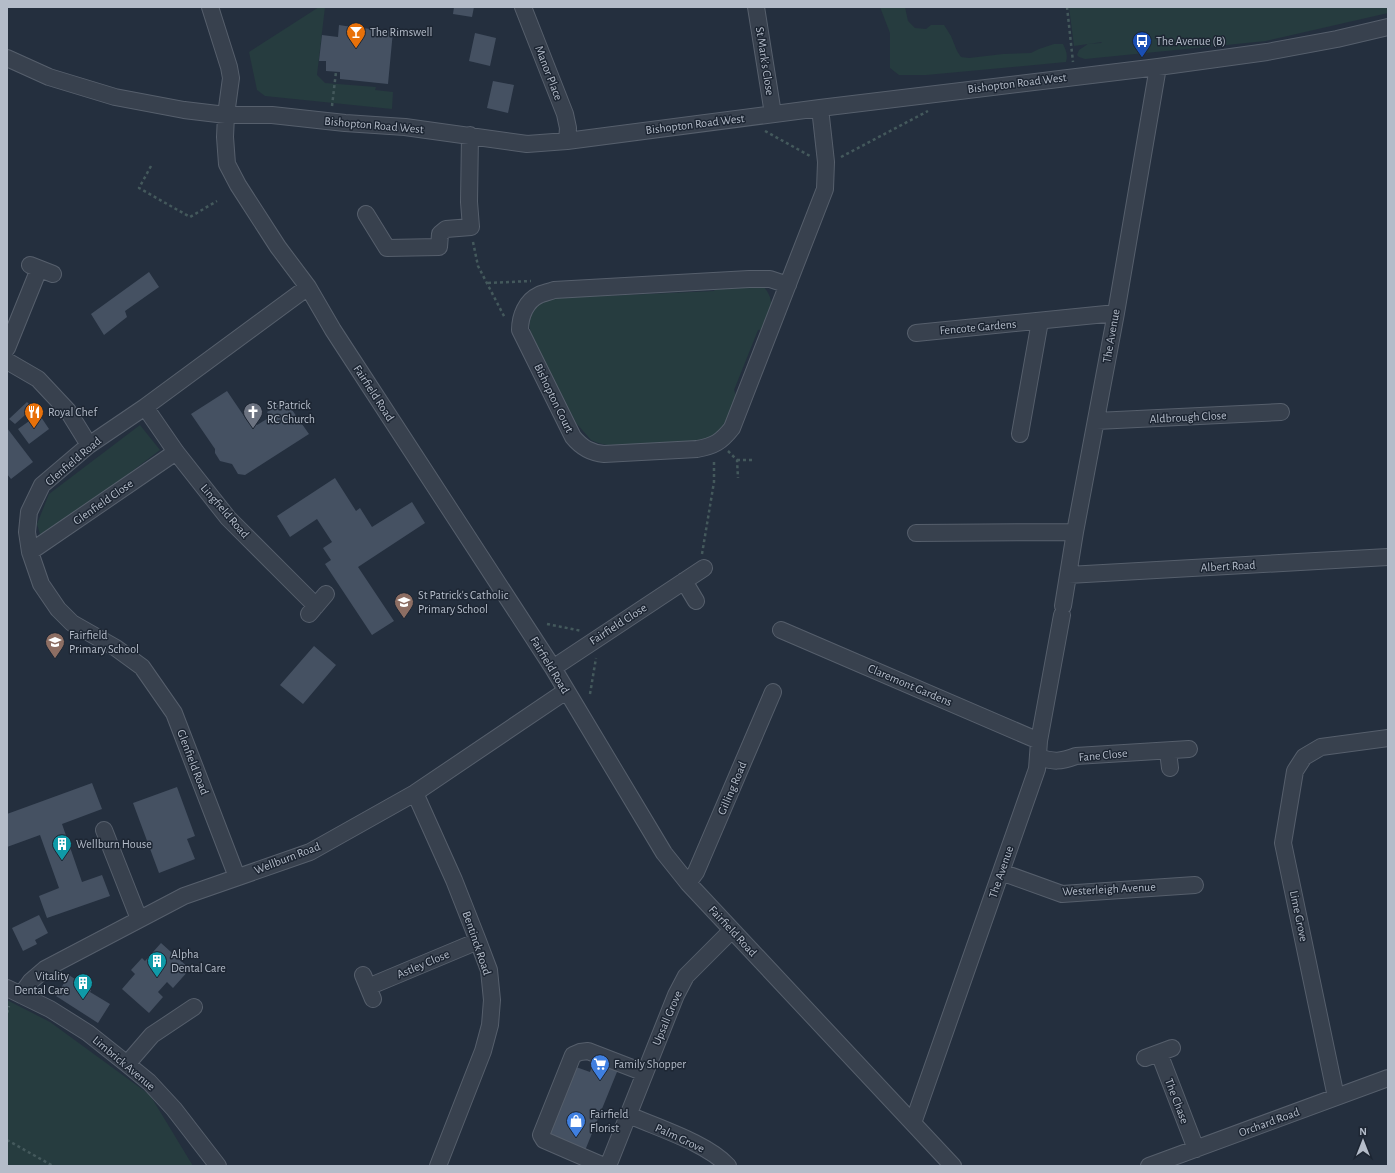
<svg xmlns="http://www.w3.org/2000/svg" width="1395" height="1173" viewBox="0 0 1395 1173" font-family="'Alegreya Sans',sans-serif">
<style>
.green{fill:#263c3f}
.building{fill:#455162}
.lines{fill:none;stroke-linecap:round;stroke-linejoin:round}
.minor-casing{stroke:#565f6c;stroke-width:18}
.path{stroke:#44595c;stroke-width:2.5;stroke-dasharray:3 3;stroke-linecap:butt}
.minor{stroke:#38414e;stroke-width:16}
.labels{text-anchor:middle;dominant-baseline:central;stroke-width:3;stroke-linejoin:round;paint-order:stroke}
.poi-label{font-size:12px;fill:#b4bcc9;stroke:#1d2633;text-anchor:start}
.street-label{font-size:12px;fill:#b4bcc9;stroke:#1d2633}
</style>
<rect width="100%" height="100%" fill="#242f3e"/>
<!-- green -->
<path class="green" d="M319,7h6l-8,68 8,8 51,4 -1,3 18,2 -1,17 -127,-13 -8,-6 -8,-38z
M880,7h25l3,14 7,7 11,1 5,-4h13l7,11 6,15 4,6 8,1 34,-4 28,-1 8,-4 15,-5h9c3,6 5,11 3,18l-140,13h-27l-9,-7v-35z
M1069,7h319v6l-122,28 -181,18 -6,-2 -2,-2 2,-5 9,-6 13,-1 1,-1 -28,4z
M717,285l46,1c13,14 8,26 2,43l-7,1 -24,60 3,8c-6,12 -11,28 -22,37 -12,10 -88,9 -108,10l-9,-2 -7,-3 -15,-17 -40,-79c-2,-5 -5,-10 -6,-15 -6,-35 44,-34 68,-38l6,5 110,-5z
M140,425l20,25 -112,85 -8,-1 -3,-10 12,-30z
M7,1000l43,22 100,73 43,71h-186z"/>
<!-- building -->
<path class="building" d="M454,7h20l-2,10 -19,-3z
M339,25l13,2 -1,9 9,1 1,-9 32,3 -5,53 -48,-5v-7l-14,-1v-10h-7l3,-26 16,2z
M475,33l21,5 -6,28 -21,-5z
M493,81l21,4 -6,28 -21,-5z
M149,272l10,15 -34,24 2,6 -23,18 -13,-21z
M227,391l21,31 9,3 13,-8 -3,-5 18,-12 24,34 -64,41 -7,-1 -6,-10 -12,-3 -5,-8v-4l-24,-35z
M27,402l6,6 -18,16 -6,-5z
M39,414l10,15 -20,15 -11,-15z
M7,428l26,34 -22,17 -4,-5z
M335,478l21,33 4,-3 12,19 40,-25 13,21 -67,44 36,54 -22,14 -47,-71 6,-4 -8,-12 9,-6 -15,-23 -27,18 -13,-21z
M314,646l22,19 -33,39 -23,-19z
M92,783l10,26 -40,15 20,58 20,-7 8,21 -63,22 -8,-22 20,-8 -19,-53 -33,12v-33z
M177,787l18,49 -8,3 8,20 -36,14 -26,-70z
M39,915l9,18 -13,7 2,4 -14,7 -11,-23z
M161,943l29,26 -17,19 -6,-6 -9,10 5,5 -14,16 -27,-24 13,-15 -4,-4 11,-12 3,3z
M69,975l22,15 -1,2 20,12 -12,19 -42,-27z
M595,1058l24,9 -35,86 -37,-16 29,-70 14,5z"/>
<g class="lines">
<defs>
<path id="minor" d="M210,7l19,60 2,11 -5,37 -1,22 2,27 11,21 40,62 30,40 25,43 220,338 111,185 24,30 265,283
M523,7l42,107 3,14 -1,13
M756,7l17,107
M7,58l42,19 66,20 69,13 42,5h46l73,8 60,4 122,17 40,-3 253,-33 338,-41 109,-15 70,-13 51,-12
M366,214l21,34 52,-1 1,-13 6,-5 25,-2 -2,-25 1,-67
M30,265l23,9
M788,285l-18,-6h-21l-195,11c-5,2 -11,3 -15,5 -13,6 -19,21 -19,35l53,107c9,11 18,16 31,17l93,-5c17,-3 24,-7 35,-21l93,-239 1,-27 -6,-54
M916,333l200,-20
M7,348l32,-79
M7,361l31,18 30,32 21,34
M145,407l31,45 52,66 88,88
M1096,421l185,-9
M1020,434l20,-113
M916,533l159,-1
M30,552l146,-100
M1068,575l320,-18
M684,581l12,20
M1063,606l12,-74 41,-219 42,-246
M309,614l17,-20
M781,630l258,111
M553,668l151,-100
M1168,751l2,17
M1038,757c16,5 22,5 38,-1l113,-7
M415,793l39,87 24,61 11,29 3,30 -2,25 -7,26 -45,115
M104,830l35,89
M1001,872l61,22 133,-9
M237,877l-63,-164 -32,-46 -26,-19 -44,-25 -14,-14 -17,-25 -11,-32 -3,-20 2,-20 13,-27 47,-40 56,-38 163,-120
M688,883l8,-11 77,-180
M363,975l10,24
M368,987l110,-46
M7,988l43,21 38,24 39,31 22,18 25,27 44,57
M21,995l10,-14 14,-12 139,-73 126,-44 105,-59 151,-102
M1159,1053l37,96
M1145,1058l27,-10
M127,1064l25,-29 42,-28
M1336,1097l-53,-254 12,-72 9,-14 17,-10 67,-9
M629,1115c29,13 78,28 99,51
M913,1123l124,-354 2,-28 23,-126
M604,1166l-60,-26 -3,-5 32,-80 7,-3 8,-1 57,22
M608,1166l68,-171 10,-19 46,-46
M1149,1166l239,-88"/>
</defs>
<!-- minor casing -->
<use href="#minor" class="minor-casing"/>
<!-- path -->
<path class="path" d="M1067,7l6,55
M332,106l4,-34
M765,131l45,25
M841,157l87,-46
M151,166l-12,22 51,29 27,-16
M473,242l5,24 27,52
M488,283l43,-2
M728,451l9,9 1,18
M737,460h17
M702,554l12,-72v-22
M547,624l35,7
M590,694l6,-36
M7,1013l2,-7
M7,1140l46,26"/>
<!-- minor -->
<use href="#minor" class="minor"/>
</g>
<!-- icons -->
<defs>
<symbol id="bar-pin" viewBox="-11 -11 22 30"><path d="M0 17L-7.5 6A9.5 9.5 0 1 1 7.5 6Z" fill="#e8710a" stroke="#1d2633"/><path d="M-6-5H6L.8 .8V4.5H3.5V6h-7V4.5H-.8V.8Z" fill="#fff"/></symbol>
<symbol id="bus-pin" viewBox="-11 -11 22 30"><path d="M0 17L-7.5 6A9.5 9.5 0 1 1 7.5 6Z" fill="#1a4fb4" stroke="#1d2633"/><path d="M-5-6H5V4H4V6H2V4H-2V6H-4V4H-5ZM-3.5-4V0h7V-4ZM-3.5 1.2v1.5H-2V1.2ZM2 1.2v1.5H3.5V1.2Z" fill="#fff"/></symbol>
<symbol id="restaurant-pin" viewBox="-11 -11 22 30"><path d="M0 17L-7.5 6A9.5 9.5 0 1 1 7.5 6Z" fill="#e8710a" stroke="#1d2633"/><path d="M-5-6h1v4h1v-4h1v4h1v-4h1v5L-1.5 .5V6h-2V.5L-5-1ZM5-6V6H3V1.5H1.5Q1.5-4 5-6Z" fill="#fff"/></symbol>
<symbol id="church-pin" viewBox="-11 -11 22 30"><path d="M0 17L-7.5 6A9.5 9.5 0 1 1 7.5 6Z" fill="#6b7280" stroke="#1d2633"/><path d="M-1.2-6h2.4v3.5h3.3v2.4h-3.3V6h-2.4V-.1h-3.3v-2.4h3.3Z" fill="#fff"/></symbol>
<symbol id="school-pin" viewBox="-11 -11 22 30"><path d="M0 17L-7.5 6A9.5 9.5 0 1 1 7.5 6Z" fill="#8d6e63" stroke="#1d2633"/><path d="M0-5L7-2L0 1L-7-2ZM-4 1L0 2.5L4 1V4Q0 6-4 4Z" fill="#fff"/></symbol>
<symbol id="building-pin" viewBox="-11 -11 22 30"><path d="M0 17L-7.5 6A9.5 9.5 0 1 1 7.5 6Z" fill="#0f9aa8" stroke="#1d2633"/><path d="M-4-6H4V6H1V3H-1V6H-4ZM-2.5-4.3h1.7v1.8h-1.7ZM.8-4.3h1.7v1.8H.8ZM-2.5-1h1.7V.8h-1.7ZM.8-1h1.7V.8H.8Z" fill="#fff"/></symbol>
<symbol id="supermarket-pin" viewBox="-11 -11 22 30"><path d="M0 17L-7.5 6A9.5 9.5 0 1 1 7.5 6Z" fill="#3f7fe0" stroke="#1d2633"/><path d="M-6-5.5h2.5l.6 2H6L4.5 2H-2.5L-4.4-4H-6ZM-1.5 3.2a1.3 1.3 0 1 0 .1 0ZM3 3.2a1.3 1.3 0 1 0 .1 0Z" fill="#fff"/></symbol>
<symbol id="shop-pin" viewBox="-11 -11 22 30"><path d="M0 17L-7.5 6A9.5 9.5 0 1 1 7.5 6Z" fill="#3f7fe0" stroke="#1d2633"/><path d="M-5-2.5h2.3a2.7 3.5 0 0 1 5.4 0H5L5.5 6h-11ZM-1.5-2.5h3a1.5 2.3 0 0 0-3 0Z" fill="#fff"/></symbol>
</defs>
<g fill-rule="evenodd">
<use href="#bar-pin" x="345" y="21" width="22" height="30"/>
<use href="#bus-pin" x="1131" y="30" width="22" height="30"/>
<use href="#restaurant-pin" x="23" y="401" width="22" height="30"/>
<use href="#church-pin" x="242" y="401" width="22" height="30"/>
<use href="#school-pin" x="393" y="591" width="22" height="30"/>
<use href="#school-pin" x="44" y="631" width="22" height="30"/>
<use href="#building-pin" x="51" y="833" width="22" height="30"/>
<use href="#building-pin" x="146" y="950" width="22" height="30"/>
<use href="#building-pin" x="72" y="972" width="22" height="30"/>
<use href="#supermarket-pin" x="589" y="1053" width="22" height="30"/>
<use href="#shop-pin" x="565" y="1110" width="22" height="30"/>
</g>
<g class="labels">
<!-- poi labels -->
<g class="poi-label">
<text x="370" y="32">The Rimswell</text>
<text x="1156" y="41">The Avenue (B)</text>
<text x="267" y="405">St Patrick<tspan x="267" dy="14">RC Church</tspan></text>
<text x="48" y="412">Royal Chef</text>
<text x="418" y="595">St Patrick's Catholic<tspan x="418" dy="14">Primary School</tspan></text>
<text x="69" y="635">Fairfield<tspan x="69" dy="14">Primary School</tspan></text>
<text x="76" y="844">Wellburn House</text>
<text x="171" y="954">Alpha<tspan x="171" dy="14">Dental Care</tspan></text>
<text x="69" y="976" text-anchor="end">Vitality<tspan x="69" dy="14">Dental Care</tspan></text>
<text x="614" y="1064">Family Shopper</text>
<text x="590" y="1114">Fairfield<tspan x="590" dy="14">Florist</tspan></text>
</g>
<!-- street labels -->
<g class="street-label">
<text transform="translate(765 61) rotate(81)">St Mark's Close</text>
<text transform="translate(549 73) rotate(69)">Manor Place</text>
<text transform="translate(1017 83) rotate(-7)">Bishopton Road West</text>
<text transform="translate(695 124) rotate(-7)">Bishopton Road West</text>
<text transform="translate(374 125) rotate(5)">Bishopton Road West</text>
<text transform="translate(978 327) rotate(-5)">Fencote Gardens</text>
<text transform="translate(1111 336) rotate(-80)">The Avenue</text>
<text transform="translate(374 393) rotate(57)">Fairfield Road</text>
<text transform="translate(554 398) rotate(64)">Bishopton Court</text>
<text transform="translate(1188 417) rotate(-3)">Aldbrough Close</text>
<text transform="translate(73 461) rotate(-40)">Glenfield Road</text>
<text transform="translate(103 502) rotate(-35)">Glenfield Close</text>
<text transform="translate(225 511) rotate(49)">Lingfield Road</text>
<text transform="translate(1228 566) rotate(-3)">Albert Road</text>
<text transform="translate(618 624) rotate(-33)">Fairfield Close</text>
<text transform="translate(550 665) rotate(59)">Fairfield Road</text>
<text transform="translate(910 685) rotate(23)">Claremont Gardens</text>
<text transform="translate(1103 755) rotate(-5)">Fane Close</text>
<text transform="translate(193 762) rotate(69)">Glenfield Road</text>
<text transform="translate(732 788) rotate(-67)">Gilling Road</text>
<text transform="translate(287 858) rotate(-21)">Wellburn Road</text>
<text transform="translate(1001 872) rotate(-71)">The Avenue</text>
<text transform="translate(1109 889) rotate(-3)">Westerleigh Avenue</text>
<text transform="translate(1299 916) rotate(78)">Lime Grove</text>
<text transform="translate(733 931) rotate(47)">Fairfield Road</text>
<text transform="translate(477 943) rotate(71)">Bentinck Road</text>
<text transform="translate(423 964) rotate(-23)">Astley Close</text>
<text transform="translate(667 1018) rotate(-67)">Upsall Grove</text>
<text transform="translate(124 1063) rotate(40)">Limbrick Avenue</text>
<text transform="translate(1177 1101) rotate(69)">The Chase</text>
<text transform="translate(1269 1122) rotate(-20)">Orchard Road</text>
<text transform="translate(680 1138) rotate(25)">Palm Grove</text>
</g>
</g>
<!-- border -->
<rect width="1395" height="1173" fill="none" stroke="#b4bcc9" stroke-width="16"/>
<!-- north arrow -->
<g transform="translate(1363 1141)" stroke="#1d2633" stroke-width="3" paint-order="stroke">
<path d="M0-3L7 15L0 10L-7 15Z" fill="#b4bcc9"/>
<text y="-6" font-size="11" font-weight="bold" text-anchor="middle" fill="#b4bcc9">N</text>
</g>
</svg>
